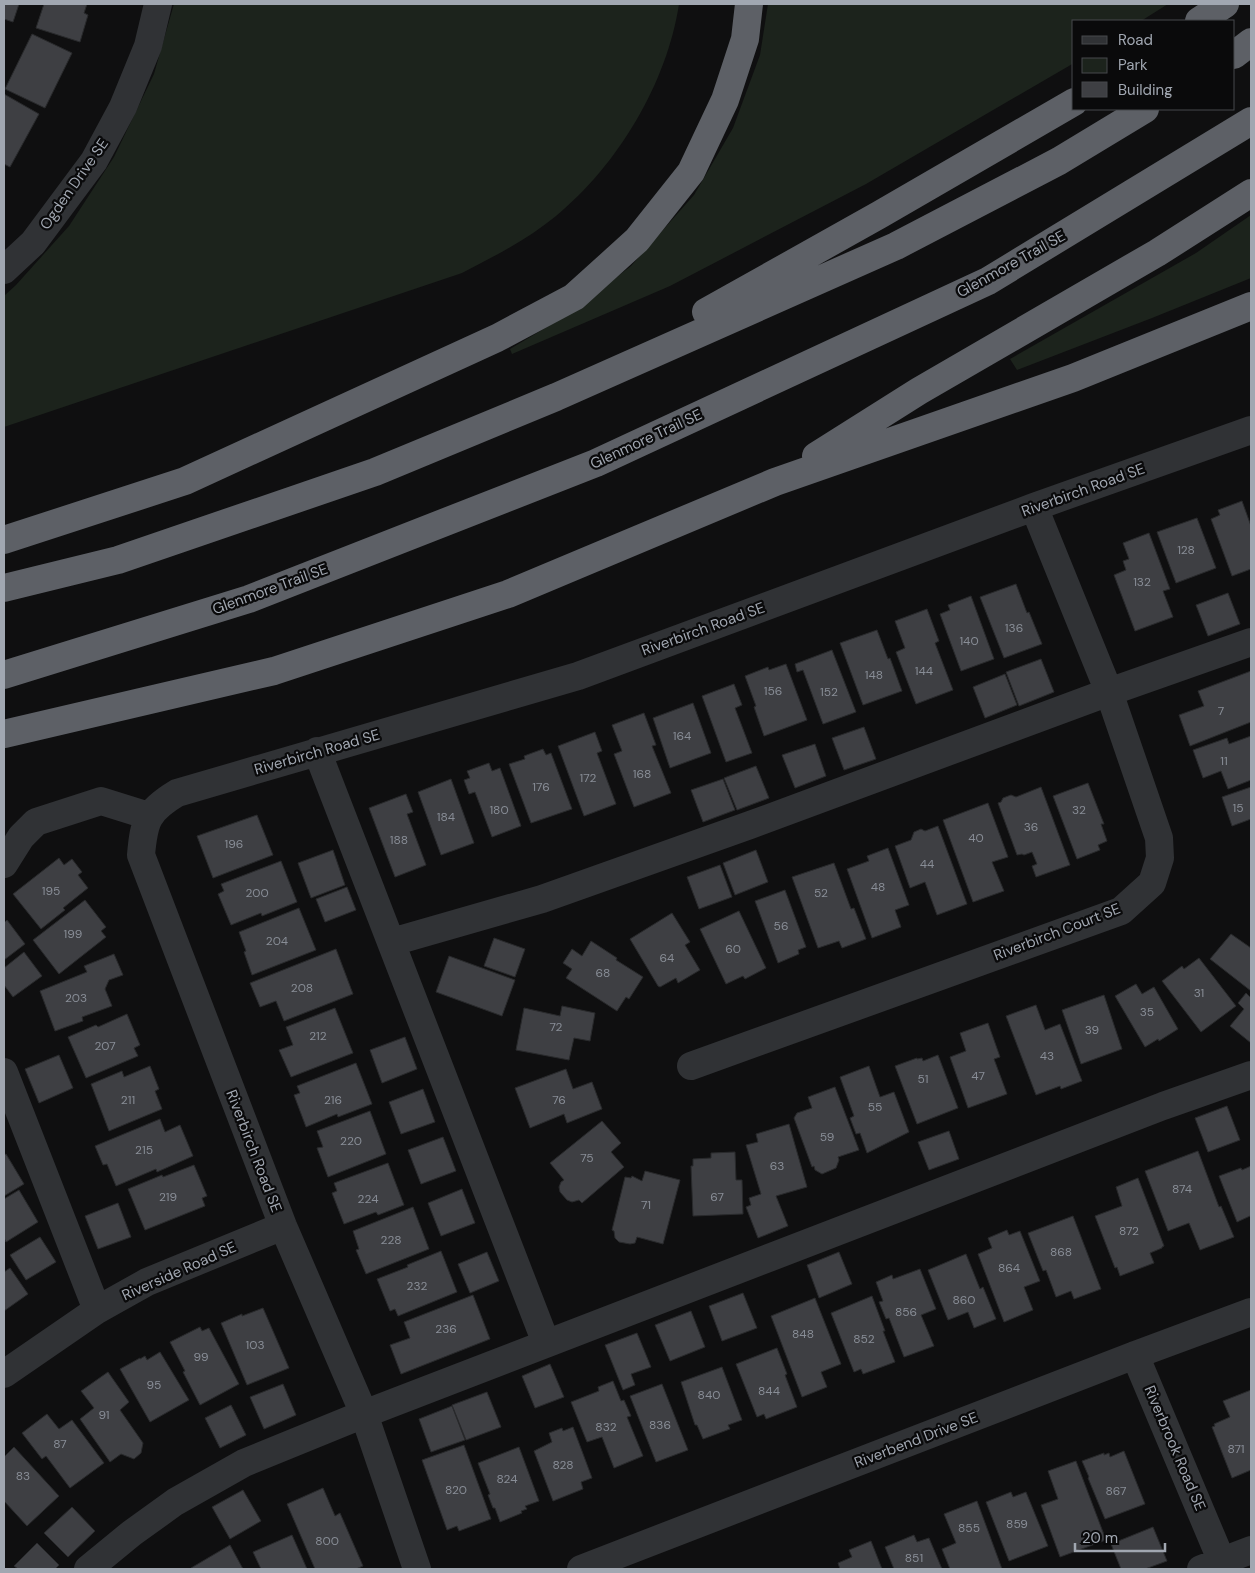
<svg xmlns="http://www.w3.org/2000/svg" width="1255" height="1573" viewBox="0 0 1255 1573" font-family="'DM Sans',sans-serif">
<style>
.green{fill:#1c231c}
.building{fill:#3e3f43;stroke:#292a2c}
.lines{fill:none;stroke-linecap:round;stroke-linejoin:round}
.minor{stroke:#303235;stroke-width:28}
.highway{stroke:#5d6066;stroke-width:28}
.labels{text-anchor:middle;dominant-baseline:central;stroke-width:4.5;stroke-linejoin:round;paint-order:stroke}
.number-label{font-size:12px;fill:#888d96}
.street-label{font-size:15px;fill:#a1a7b1;stroke:#0a0a0b}
</style>
<rect width="100%" height="100%" fill="#0f0f10"/>
<!-- green -->
<path class="green" d="M174,4h505c-12,79 -61,161 -123,212 -28,23 -61,40 -94,57l-458,154v-131l12,-11 53,-59 45,-69 40,-83z
M768,4h400l-27,17h-67v42l-208,121 -196,102 -158,68 -2,-5 57,-34 64,-49 63,-71 39,-67 27,-73z
M1251,215v63l-99,40 -135,52 -7,-11 186,-106z"/>
<!-- building -->
<path class="building" d="M4,4h15l-6,18 -9,-3z
M44,4h43l-3,9 4,2 -8,27 -44,-14z
M32,34l40,19 -27,55 -40,-19z
M4,94l35,20 -29,53 -6,-3z
M1242,501l9,25v43l-19,7 -21,-57 9,-4 -2,-5z
M1197,518l19,50 -40,15 -19,-51z
M1149,533l21,56 -7,2 10,26 -38,14 -21,-56 12,-5 -3,-9 6,-2 -6,-16z
M1016,584l11,29 2,-1 13,32 -38,14 -24,-61z
M1228,593l12,31 -32,12 -12,-31z
M971,596l23,63 -33,12 -21,-57 10,-4 -2,-5z
M927,609l12,32 -4,2 18,47 -37,14 -20,-52 9,-4 -10,-27z
M877,630l11,29 2,-1 12,33 -39,14 -23,-62z
M832,650l24,62 -33,12 -20,-54 -6,2 -2,-8z
M1041,659l13,33 -35,14 -13,-34z
M786,664l21,56 -43,16 -10,-29 2,-1 -11,-30 23,-9 1,3z
M1251,671v51l-61,24 -11,-31 25,-9 -6,-15z
M1005,674l12,31 -32,13 -12,-31z
M734,684l8,21 -7,3 17,45 -26,9 -24,-66z
M693,703l18,50 -41,15 -17,-50z
M644,713l12,32 -4,1 19,47 -37,14 -20,-53 8,-3 -10,-26z
M864,727l12,32 -32,11 -12,-32z
M595,732l7,19 -5,2 19,51 -32,12 -26,-70z
M1251,736v44l-23,9 -7,-18 -18,7 -10,-28 34,-12 2,6z
M815,744l11,32 -31,12 -13,-33z
M543,749l3,6 5,-2 21,56 -41,14 -22,-59 16,-5 -1,-3z
M489,763l3,8 8,-3 21,58 -29,11 -17,-45 -6,2 -5,-14 6,-2 -3,-7z
M756,766l13,32 -32,12 -13,-32z
M451,779l23,64 -33,12 -23,-63z
M723,779l12,31 -32,12 -12,-32z
M1088,783l16,41h-3l6,17 -9,4 2,5 -23,9 -24,-63z
M1041,787l29,78 -34,12 -4,-11 5,-2 -5,-12 -8,3 -2,-1 -5,1 -19,-52 3,-1 2,-4 8,-3 5,2z
M1251,787v32l-19,7 -10,-29z
M406,794l7,18 -6,2 19,51 -31,12 -26,-69z
M988,803l20,54 -16,5 12,29 -31,11 -30,-82z
M257,815l16,40 -60,23 -16,-42z
M938,826l29,78 -30,11 -12,-33 -15,6 -15,-42 16,-6 3,-8 7,-3 4,2z
M888,848l21,57 -14,5 6,17 -29,11 -25,-69 22,-8 -2,-5z
M333,850l12,35 -34,13 -13,-35z
M756,850l12,32 -33,13 -12,-32z
M59,858l5,7 8,-6 10,13 -4,3 10,13 -25,20 2,2 -24,19 -28,-35z
M281,861l16,41 -35,14 -1,-3 -30,12 -13,-31 6,-3 -3,-7z
M834,863l17,46 3,-1 12,31 -24,9 -3,-7 -21,7 -26,-71z
M720,865l12,32 -33,12 -12,-32z
M347,887l9,23 -31,12 -9,-23z
M785,890l21,57 -8,3 1,4 -21,9 -23,-62z
M85,900l21,27 -5,4 5,6 -47,37 -26,-34z
M299,908l17,42 -64,25 -8,-23 2,-1 -7,-19z
M739,911l27,57 -21,11 -2,-3 -17,8 -26,-55z
M672,913l18,29 -5,3 15,25 -22,13 -2,-5 -16,9 -2,-1 -28,-47z
M7,920l18,24 -21,16v-37z
M1231,934l20,14v43l-41,-32z
M494,938l31,11 -10,28 -31,-11z
M591,941l26,17 -1,2 27,17 -14,22 -3,-2 -9,14 -51,-33 6,-9 -9,-6 9,-14 10,7z
M336,949l17,45 -69,27 -8,-20 -16,6 -10,-24z
M24,952l18,24 -29,21 -9,-12v-17z
M114,954l9,21 -14,5 -4,9 7,17 -30,11 1,4 -28,10 -15,-40 47,-19 -3,-6z
M449,956l66,24 -13,36 -66,-24z
M1199,958l37,48 -35,26 -39,-51 20,-15 2,3z
M1136,984l6,10 12,-7 24,42 -19,12 -1,-2 -13,8 -30,-51z
M1246,993l5,5v45l-21,-17 14,-17 -6,-6z
M1104,995l18,54 -41,15 -19,-54z
M1036,1005l9,25 15,-6 22,57 -21,8 -1,-3 -24,9 -30,-79z
M562,1006l33,7 -5,28 -16,-3 -5,22 -53,-10 8,-42 36,8z
M335,1008l18,45 -62,24 -12,-27 14,-5 -7,-18z
M127,1014l13,31 -6,3 4,8 -52,22 -18,-41 28,-12 2,2z
M988,1023l12,34 -6,2 13,35 -39,14 -18,-51 16,-6 -6,-18z
M405,1037l12,32 -35,14 -12,-33z
M59,1055l14,33 -34,15 -14,-34z
M938,1055l20,53 -41,16 -22,-58 22,-8v1l5,-1 1,3z
M356,1063l16,41 -34,13 -1,-3 -31,13 -12,-32 6,-2 -3,-7z
M150,1066l9,23 -4,2 7,18 -53,22 -18,-47 31,-13 2,6z
M869,1066l11,31 14,-5 15,40 -42,21 -7,-20 -4,1 -6,-16 4,-2 -14,-39z
M566,1069l7,20 19,-7 10,27 -35,14 -3,-9 -34,14 -15,-40z
M835,1087l24,63 -21,7 1,3 -3,8 -14,6 -7,-4 -1,-4 -2,1 -18,-49 3,-5 15,-5 -4,-11z
M423,1089l12,33 -34,12 -12,-32z
M1227,1106l13,34 -32,12 -13,-34z
M370,1111l16,43 -58,23 -11,-29 6,-1 -6,-16z
M160,1119l5,13 15,-7 13,31 -36,16 -1,-3 -40,17 -9,-22 -4,1 -8,-19z
M602,1121l19,22 -10,9 13,15 -42,36 -3,-3 -7,2 -5,-2 -7,-8 -1,-5 2,-5 3,-2 -14,-17z
M789,1124l18,63 -31,9 12,30 -30,12 -12,-31 5,-2 -2,-7 12,-4 -15,-49 12,-3 -2,-8z
M949,1131l10,28 -30,11 -11,-28z
M443,1137l13,34 -35,13 -13,-34z
M1198,1151l21,56 2,-1 13,31 -34,13 -11,-27 -21,8 -23,-60z
M735,1152l1,28h6l1,34 -50,2 -2,-50h2v-7l18,-1v-5z
M6,1154l18,30 -20,12v-41z
M388,1163l16,42 -26,10 -2,-3 -32,12 -12,-31 5,-2 -3,-8z
M194,1165l13,31 -5,2 3,8 -60,24 -17,-41 34,-14 1,2z
M1251,1166v53l-1,-3 -13,6 -18,-46 22,-8 1,2z
M645,1171l35,9 -17,64 -26,-7 -2,6 -5,1 -11,-2 -4,-4 -1,-7 -2,-1 13,-53 6,1 1,-2 10,5z
M1138,1178l26,68 -2,1v1l-12,5 4,10 -34,13 -3,-9 -2,1 -20,-52 27,-10 -6,-19z
M462,1189l13,34 -34,13 -13,-33z
M19,1190l19,32 -32,20 -2,-4v-39z
M118,1203l13,34 -33,12 -13,-33z
M413,1207l16,42 -63,25 -10,-24 3,-1 -6,-18z
M1073,1216l28,73 -27,10 -3,-8 -15,6 -10,-27 -3,1 -15,-38z
M1007,1230l2,5 11,-4 20,50 -16,6 9,23 -29,12 -26,-68 14,-6 -4,-10z
M40,1237l16,25 -30,18 -16,-25z
M441,1251l16,41 -59,24 -3,-7 -5,2 -13,-32 31,-12 -1,-2z
M487,1252l12,29 -29,12 -12,-29z
M839,1252l13,32 -33,14 -12,-33z
M966,1254l14,35 3,-2 13,32 -22,9 -6,-16 -20,8 -20,-50z
M10,1268l18,26 -24,17v-39z
M920,1269l16,40 -15,6 13,31 -30,11 -15,-39 -3,1 -7,-17 4,-1 -7,-19 16,-7 1,4z
M743,1293l14,35 -35,13 -13,-35z
M473,1295l17,44 -89,35 -11,-29 20,-7 -6,-16z
M872,1296l13,35h-2l12,31 -32,12 -2,-5 -7,3 -23,-59z
M815,1298l26,66 -20,8 6,15 -25,10 -31,-81z
M263,1308l26,60 -42,17 -26,-62 21,-9v2z
M691,1311l14,36 -35,14 -15,-36z
M200,1327l2,4 7,-3 30,56 -39,21 -17,-33 2,-1 -15,-29z
M637,1333l14,34 -20,7 4,11 -12,5 -18,-45z
M777,1348l10,26 -2,1 12,32 -31,12 -2,-5 -7,3 -21,-53z
M160,1352l29,48 -39,22 -30,-53 20,-11v1l5,-3 2,4z
M550,1364l14,33 -29,11 -13,-32z
M722,1367l20,53 -14,5 2,4 -27,10 -6,-14h-2l-14,-43z
M108,1372l21,30 -9,8 23,33 -2,10 -7,6 -13,-5 -11,8 -30,-43 14,-11 -13,-17z
M613,1381l8,20 3,-1 7,16 -4,1 16,39 -29,12 -12,-31 -15,5 -16,-40 28,-11 -1,-4z
M283,1384l13,31 -32,14 -14,-32z
M662,1384l26,66 -32,12 -26,-66z
M1251,1390v80l-19,8 -20,-51 3,-1 -1,-2 16,-7 -7,-16z
M487,1392l14,35 -35,13 -14,-35z
M231,1405l15,30 -26,13 -15,-30z
M452,1406l13,34 -34,12 -12,-33z
M47,1414l12,15 13,-9 32,43 -34,25 -24,-32 -4,3 -20,-26z
M573,1427l19,51 -11,4 2,7 -30,12 -19,-50 18,-9 -3,-9 13,-5 1,3z
M464,1445l27,74 -32,12 -2,-5 -10,4 -25,-70z
M14,1447l45,49 -32,30 -23,-25v-44z
M519,1447l20,54 -14,5 2,3 -6,2 1,2 -22,9 -5,-14h-2l-5,-13 2,-1 -12,-31z
M1124,1451l21,53 -40,15 -17,-41 1,-1 -7,-16 22,-8v2l5,-2 1,4z
M1076,1461l30,79 -46,17 -19,-52 17,-6 -10,-28z
M323,1488l12,28 5,-3 23,53 -7,3h-41l-28,-65z
M243,1490l18,31 -31,18 -18,-32z
M1011,1492l2,5 13,-5 22,54 -39,15 -23,-59z
M977,1501l25,68h-52l-8,-20 14,-6 -12,-29z
M72,1507l23,24 -27,26 -24,-24z
M1153,1527l14,34 -22,8h-24l-10,-25z
M292,1535l15,34h-46l-8,-17z
M914,1535l3,7 12,-4 13,31h-48l-9,-22z
M871,1541l11,28h-42l-2,-6 14,-6 -3,-7z
M37,1543l22,22 -4,4h-37l-4,-3z
M230,1545l13,24h-52v-1z"/>
<g class="lines">
<!-- minor -->
<path class="minor" d="M4,270l29,-27 61,-82 29,-54 25,-61 10,-42
M317,751l229,592
M4,864l17,-27 15,-15 65,-21 48,15
M392,942l150,-43 208,-74 359,-133 142,-50
M691,1066l430,-155 31,-28 8,-25 -1,-20 -50,-146 -75,-185
M4,1072l93,238
M1135,1355l90,214
M4,1374l93,-64 50,-28 136,-56
M88,1569l44,-36 43,-31 69,-39 120,-49 799,-308 88,-31
M417,1569l-53,-155 -81,-188 -142,-371c3,-34 6,-44 36,-62l401,-117 456,-169 217,-77
M581,1569l554,-214 116,-43
M1201,1569l50,-19"/>
<!-- highway -->
<path class="highway" d="M1199,21l26,-17
M1234,55l17,-13
M706,312l173,-97 195,-113
M816,456l103,-65 238,-138 94,-60
M4,540l181,-59 312,-143 77,-41 63,-57 54,-68 34,-72 20,-61 4,-35
M4,588l114,-28 257,-88 181,-75 340,-151 163,-85 86,-52
M4,675l245,-76 347,-136 392,-182 263,-160
M4,734l270,-63 234,-77 267,-112 298,-104 178,-72"/>
</g>
<g class="labels">
<!-- number labels -->
<g class="number-label">
<text x="1186" y="550">128</text>
<text x="1142" y="582">132</text>
<text x="1014" y="628">136</text>
<text x="969" y="641">140</text>
<text x="924" y="671">144</text>
<text x="874" y="675">148</text>
<text x="773" y="691">156</text>
<text x="829" y="692">152</text>
<text x="1221" y="711">7</text>
<text x="682" y="736">164</text>
<text x="1224" y="761">11</text>
<text x="642" y="774">168</text>
<text x="588" y="778">172</text>
<text x="541" y="787">176</text>
<text x="1238" y="808">15</text>
<text x="499" y="810">180</text>
<text x="1079" y="810">32</text>
<text x="446" y="817">184</text>
<text x="1031" y="827">36</text>
<text x="976" y="838">40</text>
<text x="399" y="840">188</text>
<text x="234" y="844">196</text>
<text x="927" y="864">44</text>
<text x="878" y="887">48</text>
<text x="51" y="891">195</text>
<text x="257" y="893">200</text>
<text x="821" y="893">52</text>
<text x="781" y="926">56</text>
<text x="73" y="934">199</text>
<text x="277" y="941">204</text>
<text x="733" y="949">60</text>
<text x="667" y="958">64</text>
<text x="603" y="973">68</text>
<text x="302" y="988">208</text>
<text x="1199" y="993">31</text>
<text x="76" y="998">203</text>
<text x="1147" y="1012">35</text>
<text x="556" y="1027">72</text>
<text x="1092" y="1030">39</text>
<text x="318" y="1036">212</text>
<text x="105" y="1046">207</text>
<text x="1047" y="1056">43</text>
<text x="978" y="1076">47</text>
<text x="923" y="1079">51</text>
<text x="128" y="1100">211</text>
<text x="333" y="1100">216</text>
<text x="559" y="1100">76</text>
<text x="875" y="1107">55</text>
<text x="827" y="1137">59</text>
<text x="351" y="1141">220</text>
<text x="144" y="1150">215</text>
<text x="587" y="1158">75</text>
<text x="777" y="1166">63</text>
<text x="1182" y="1189">874</text>
<text x="168" y="1197">219</text>
<text x="717" y="1197">67</text>
<text x="368" y="1199">224</text>
<text x="646" y="1205">71</text>
<text x="1129" y="1231">872</text>
<text x="391" y="1240">228</text>
<text x="1061" y="1252">868</text>
<text x="1009" y="1268">864</text>
<text x="417" y="1286">232</text>
<text x="964" y="1300">860</text>
<text x="906" y="1312">856</text>
<text x="446" y="1329">236</text>
<text x="803" y="1334">848</text>
<text x="864" y="1339">852</text>
<text x="255" y="1345">103</text>
<text x="201" y="1357">99</text>
<text x="154" y="1385">95</text>
<text x="769" y="1391">844</text>
<text x="709" y="1395">840</text>
<text x="104" y="1415">91</text>
<text x="660" y="1425">836</text>
<text x="606" y="1427">832</text>
<text x="60" y="1444">87</text>
<text x="1236" y="1449">871</text>
<text x="563" y="1465">828</text>
<text x="23" y="1476">83</text>
<text x="507" y="1479">824</text>
<text x="456" y="1490">820</text>
<text x="1116" y="1491">867</text>
<text x="1017" y="1524">859</text>
<text x="969" y="1528">855</text>
<text x="327" y="1541">800</text>
<text x="914" y="1558">851</text>
</g>
<!-- street labels -->
<g class="street-label">
<text transform="translate(74 184) rotate(-55)">Ogden Drive SE</text>
<text transform="translate(1011 264) rotate(-29)">Glenmore Trail SE</text>
<text transform="translate(646 439) rotate(-25)">Glenmore Trail SE</text>
<text transform="translate(1083 490) rotate(-20)">Riverbirch Road SE</text>
<text transform="translate(270 589) rotate(-20)">Glenmore Trail SE</text>
<text transform="translate(703 629) rotate(-20)">Riverbirch Road SE</text>
<text transform="translate(317 752) rotate(-16)">Riverbirch Road SE</text>
<text transform="translate(1057 932) rotate(-21)">Riverbirch Court SE</text>
<text transform="translate(254 1151) rotate(69)">Riverbirch Road SE</text>
<text transform="translate(179 1271) rotate(-24)">Riverside Road SE</text>
<text transform="translate(916 1440) rotate(-21)">Riverbend Drive SE</text>
<text transform="translate(1175 1448) rotate(67)">Riverbrook Road SE</text>
</g>
</g>
<!-- border -->
<rect width="1255" height="1573" fill="none" stroke="#a1a7b1" stroke-width="10"/>
<!-- legend -->
<rect x="1072" y="20" width="162" height="90" fill="#0a0a0b" stroke="#46494d"/>
<rect x="1082" y="36" width="25" height="8" fill="#303235" stroke="#46494d"/>
<text x="1118" y="45" font-size="15" fill="#a1a7b1">Road</text>
<rect x="1082" y="58" width="25" height="15" fill="#1c231c" stroke="#46494d"/>
<text x="1118" y="70" font-size="15" fill="#a1a7b1">Park</text>
<rect x="1082" y="82" width="25" height="15" fill="#3e3f43" stroke="#46494d"/>
<text x="1118" y="95" font-size="15" fill="#a1a7b1">Building</text>
<!-- scale -->
<path d="M1075 1543v8h90v-8" fill="none" stroke="#a1a7b1" stroke-width="2.5"/>
<text x="1082" y="1543" font-size="15" fill="#a1a7b1" stroke="#0a0a0b" stroke-width="4" paint-order="stroke">20 m</text>
</svg>
